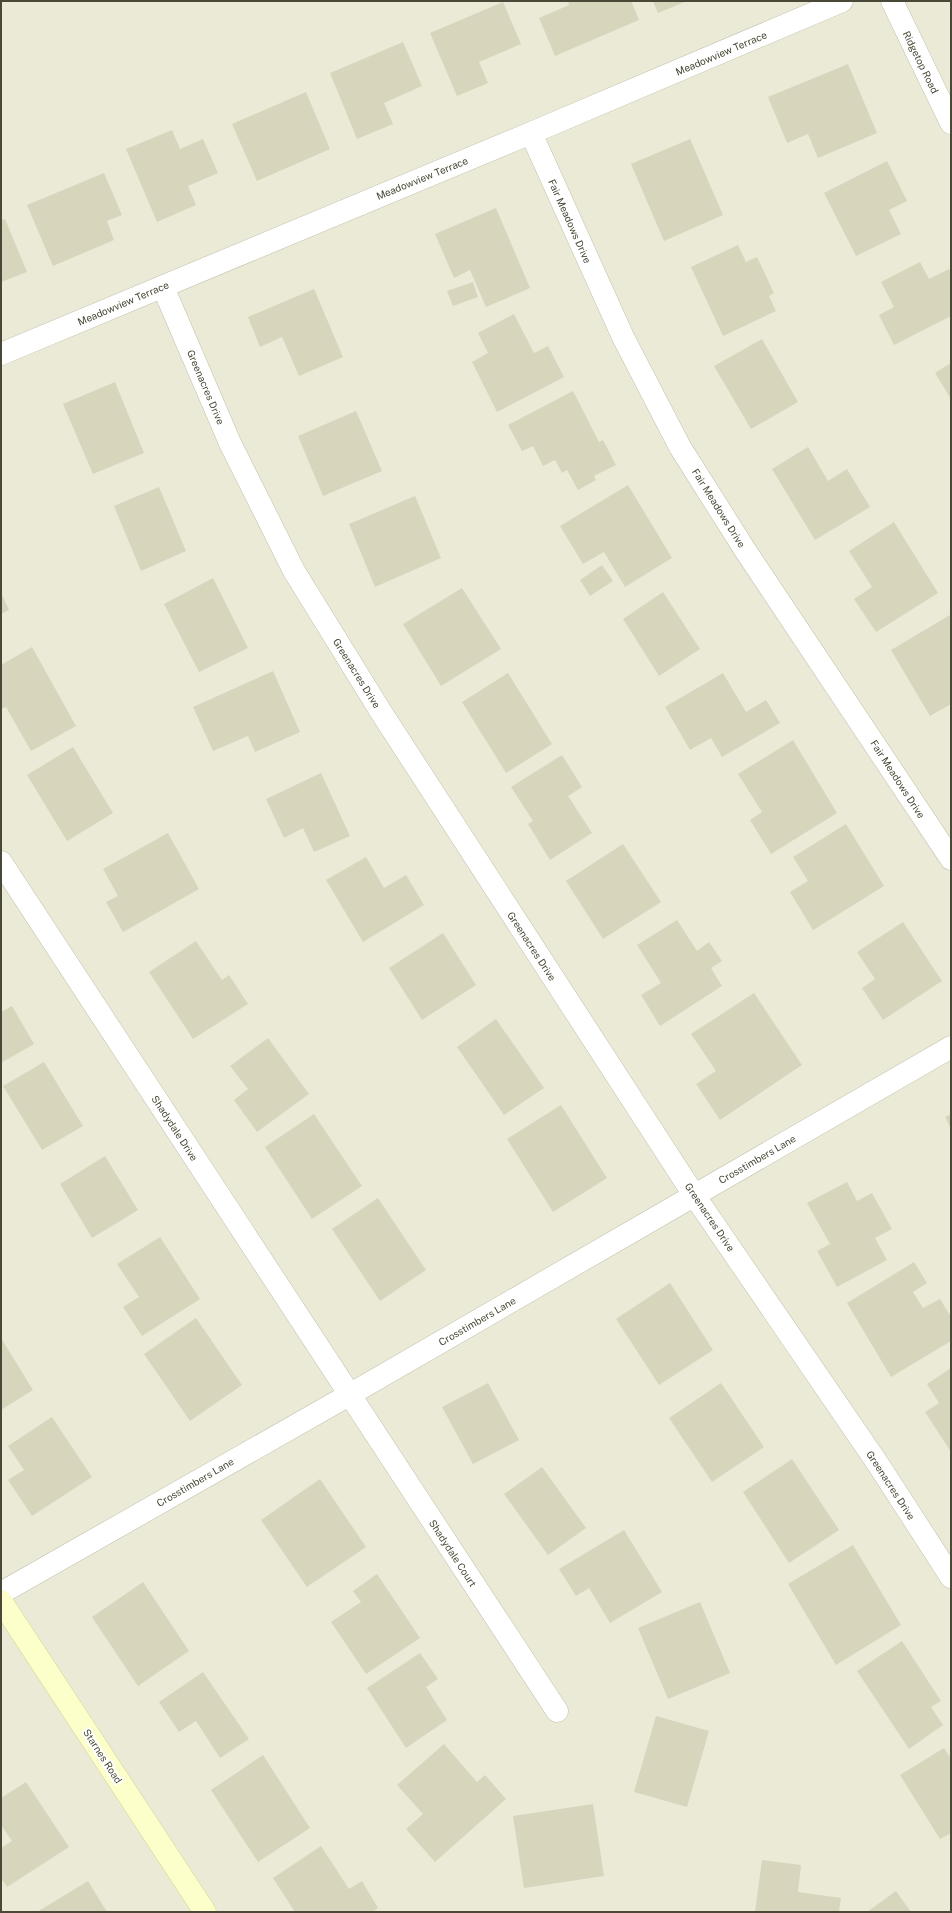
<svg xmlns="http://www.w3.org/2000/svg" width="952" height="1913" viewBox="0 0 952 1913" font-family="'Public Sans',sans-serif">
<style>
.residential{fill:#eaead7}
.building{fill:#d8d5bd}
.lines{fill:none;stroke-linecap:round;stroke-linejoin:round}
.street-casing{stroke:#c2c1ab;stroke-width:23}
.secondary-casing{stroke:#d4d594;stroke-width:23}
.street{stroke:#fff;stroke-width:22}
.secondary{stroke:#fdffca;stroke-width:22}
.labels{text-anchor:middle;dominant-baseline:central;stroke-width:4;stroke-linejoin:round;paint-order:stroke}
.street-label{font-size:10px;fill:#4a4836;stroke:#fff}
</style>
<rect width="100%" height="100%" fill="#f6f5e9"/>
<!-- residential -->
<path class="residential" d="M1,1h950v1911h-950z"/>
<!-- building -->
<path class="building" d="M568,1h63l8,19 -84,36 -16,-38 30,-13z
M653,1h34l-29,12z
M503,2l18,42 -42,18 9,21 -31,13 -27,-63z
M403,42l19,44 -38,17 9,21 -36,15 -27,-66z
M848,64l29,69 -59,25 -10,-24 -21,9 -19,-46z
M306,92l24,57 -73,32 -25,-57z
M172,130l8,19 23,-10 15,34 -30,13 8,19 -39,17 -31,-73z
M690,139l33,76 -59,26 -33,-77z
M887,161l20,40 -18,9 12,24 -45,22 -32,-63z
M104,173l18,42 -15,6 7,19 -61,26 -26,-61z
M496,208l34,80 -44,19 -16,-37 -16,8 -19,-44z
M5,219l22,53 -26,10v-62z
M738,245l8,17 11,-5 17,36 -5,3 7,15 -53,25 -32,-69z
M920,262l9,17 20,-10 2,5v42l-57,29 -15,-30 15,-8 -13,-25z
M473,282l5,15 -25,9 -6,-15z
M314,289l29,68 -44,19 -17,-39 -22,10 -12,-30z
M514,314l20,39 14,-7 16,31 -67,35 -25,-50 16,-9 -10,-20z
M762,339l36,63 -47,27 -37,-63z
M951,363v36l-16,-26z
M115,382l29,71 -51,21 -30,-70z
M573,391l26,51 4,-2 13,25 -22,11 2,4 -18,10 -11,-20 -5,3 -7,-13 -12,6 -10,-20 -11,5 -14,-26z
M356,411l26,60 -59,25 -25,-60z
M808,447l20,34 19,-12 23,38 -55,33 -43,-71z
M628,485l44,73 -47,29 -21,-35 -21,12 -23,-38z
M159,487l27,64 -45,20 -27,-65z
M415,496l26,62 -66,29 -26,-63z
M894,522l44,71 -62,39 -22,-33 18,-12 -23,-36z
M602,565l11,16 -23,15 -10,-16z
M213,578l35,70 -49,24 -35,-68z
M462,588l39,61 -60,37 -38,-62z
M663,592l37,57 -41,27 -36,-57z
M1,593l8,17 -8,4z
M950,615l1,89 -21,12 -39,-66z
M32,647l44,79 -45,25 -25,-44 -5,2v-44z
M273,671l27,61 -45,20 -7,-16 -35,15 -20,-44z
M508,673l44,71 -46,29 -44,-71z
M723,673l23,39 20,-12 14,23 -58,34 -11,-19 -21,12 -25,-43z
M793,740l44,73 -66,41 -21,-34 12,-8 -24,-38z
M73,747l40,66 -46,28 -40,-66z
M562,755l20,32 -14,9 24,37 -42,27 -22,-36 5,-3 -22,-34z
M321,773l29,63 -36,16 -11,-24 -19,10 -18,-39z
M846,824l38,62 -71,44 -23,-38 18,-11 -15,-24z
M168,833l31,56 -76,43 -17,-30 12,-6 -15,-27z
M623,844l38,58 -58,37 -37,-58z
M366,857l18,31 22,-13 18,30 -61,37 -37,-62z
M677,920l20,31 12,-9 13,19 -11,7 11,18 -62,40 -19,-31 20,-12 -24,-38z
M903,922l39,59 -59,39 -21,-32 13,-9 -18,-27z
M443,933l33,52 -54,35 -33,-52z
M196,941l26,39 7,-5 19,29 -55,35 -44,-67z
M754,993l48,72 -82,55 -24,-36 20,-13 -25,-37z
M12,1006l22,38 -33,19v-51z
M496,1019l48,69 -40,27 -47,-68z
M268,1038l41,56 -52,38 -23,-32 14,-11 -18,-23z
M44,1062l39,64 -41,24 -39,-64z
M561,1105l46,73 -54,34 -46,-73z
M314,1114l48,72 -50,33 -47,-72z
M951,1114v14l-6,-11z
M105,1156l33,54 -46,28 -32,-54z
M847,1182l10,19 15,-8 20,36 -17,9 12,22 -50,27 -20,-36 13,-7 -23,-41z
M378,1198l48,72 -46,31 -48,-72z
M160,1237l40,62 -58,37 -19,-29 16,-10 -22,-33z
M914,1262l13,21 -14,9 10,16 17,-9 11,18v24l-60,36 -44,-74z
M670,1283l43,67 -54,35 -43,-66z
M196,1318l46,67 -52,36 -46,-67z
M1,1338l32,52 -32,20z
M951,1368v84l-26,-40 14,-9 -12,-19z
M488,1383l31,57 -46,24 -31,-57z
M721,1383l43,64 -52,35 -43,-64z
M52,1417l40,60 -60,39 -24,-36 16,-10 -16,-24z
M792,1459l47,71 -50,33 -46,-71z
M542,1467l44,61 -38,27 -44,-61z
M320,1479l46,68 -59,40 -46,-67z
M624,1530l38,62 -52,31 -21,-35 -13,8 -17,-27z
M853,1545l48,80 -65,40 -48,-81z
M377,1574l43,64 -54,36 -35,-52 30,-20 -8,-11z
M143,1582l46,69 -51,35 -46,-69z
M700,1602l30,71 -62,26 -30,-71z
M902,1641l39,60 -10,6 12,18 -34,24 -52,-78z
M420,1653l18,26 -12,8 21,33 -41,28 -39,-60z
M203,1672l46,67 -29,19 -24,-37 -17,11 -20,-30z
M656,1716l53,15 -22,76 -53,-15z
M444,1744l33,38 8,-7 21,24 -71,63 -29,-33 17,-15 -26,-29z
M944,1748l7,11v74l-11,6 -40,-64z
M263,1755l47,73 -52,34 -47,-72z
M26,1782l43,65 -62,40 -6,-9v-30l11,-7 -11,-16v-27z
M593,1804l11,72 -80,12 -11,-72z
M321,1846l28,43 13,-8 16,27 -6,4h-77l-22,-34z
M762,1860l39,5 -3,27 43,6 -2,14h-84z
M88,1881l19,31h-70z
M896,1891l15,21h-44z"/>
<g class="lines">
<defs>
<path id="street" d="M892,1l59,122
M531,133l92,204 57,110 65,103 206,309
M163,287l67,156 64,128 87,141 313,483 184,269 73,113
M1,354l530,-221 311,-132
M1,862l556,849
M1,1593l348,-198 602,-348"/>
<path id="secondary" d="M1,1601l204,311"/>
</defs>
<!-- street casing -->
<use href="#street" class="street-casing"/>
<!-- secondary casing -->
<use href="#secondary" class="secondary-casing"/>
<!-- street -->
<use href="#street" class="street"/>
<!-- secondary -->
<use href="#secondary" class="secondary"/>
</g>
<g class="labels">
<!-- street labels -->
<g class="street-label">
<text transform="translate(721 53) rotate(-23)">Meadowview Terrace</text>
<text transform="translate(921 62) rotate(64)">Ridgetop Road</text>
<text transform="translate(422 178) rotate(-22)">Meadowview Terrace</text>
<text transform="translate(570 221) rotate(66)">Fair Meadows Drive</text>
<text transform="translate(123 303) rotate(-23)">Meadowview Terrace</text>
<text transform="translate(206 387) rotate(67)">Greenacres Drive</text>
<text transform="translate(719 508) rotate(58)">Fair Meadows Drive</text>
<text transform="translate(357 673) rotate(58)">Greenacres Drive</text>
<text transform="translate(898 779) rotate(57)">Fair Meadows Drive</text>
<text transform="translate(532 946) rotate(57)">Greenacres Drive</text>
<text transform="translate(175 1128) rotate(57)">Shadydale Drive</text>
<text transform="translate(757 1159) rotate(-30)">Crosstimbers Lane</text>
<text transform="translate(710 1217) rotate(56)">Greenacres Drive</text>
<text transform="translate(477 1321) rotate(-30)">Crosstimbers Lane</text>
<text transform="translate(195 1482) rotate(-30)">Crosstimbers Lane</text>
<text transform="translate(891 1485) rotate(57)">Greenacres Drive</text>
<text transform="translate(453 1553) rotate(57)">Shadydale Court</text>
<text transform="translate(103 1756) rotate(57)">Starnes Road</text>
</g>
</g>
<!-- border -->
<rect width="952" height="1913" fill="none" stroke="#4a4836" stroke-width="4"/>
</svg>
